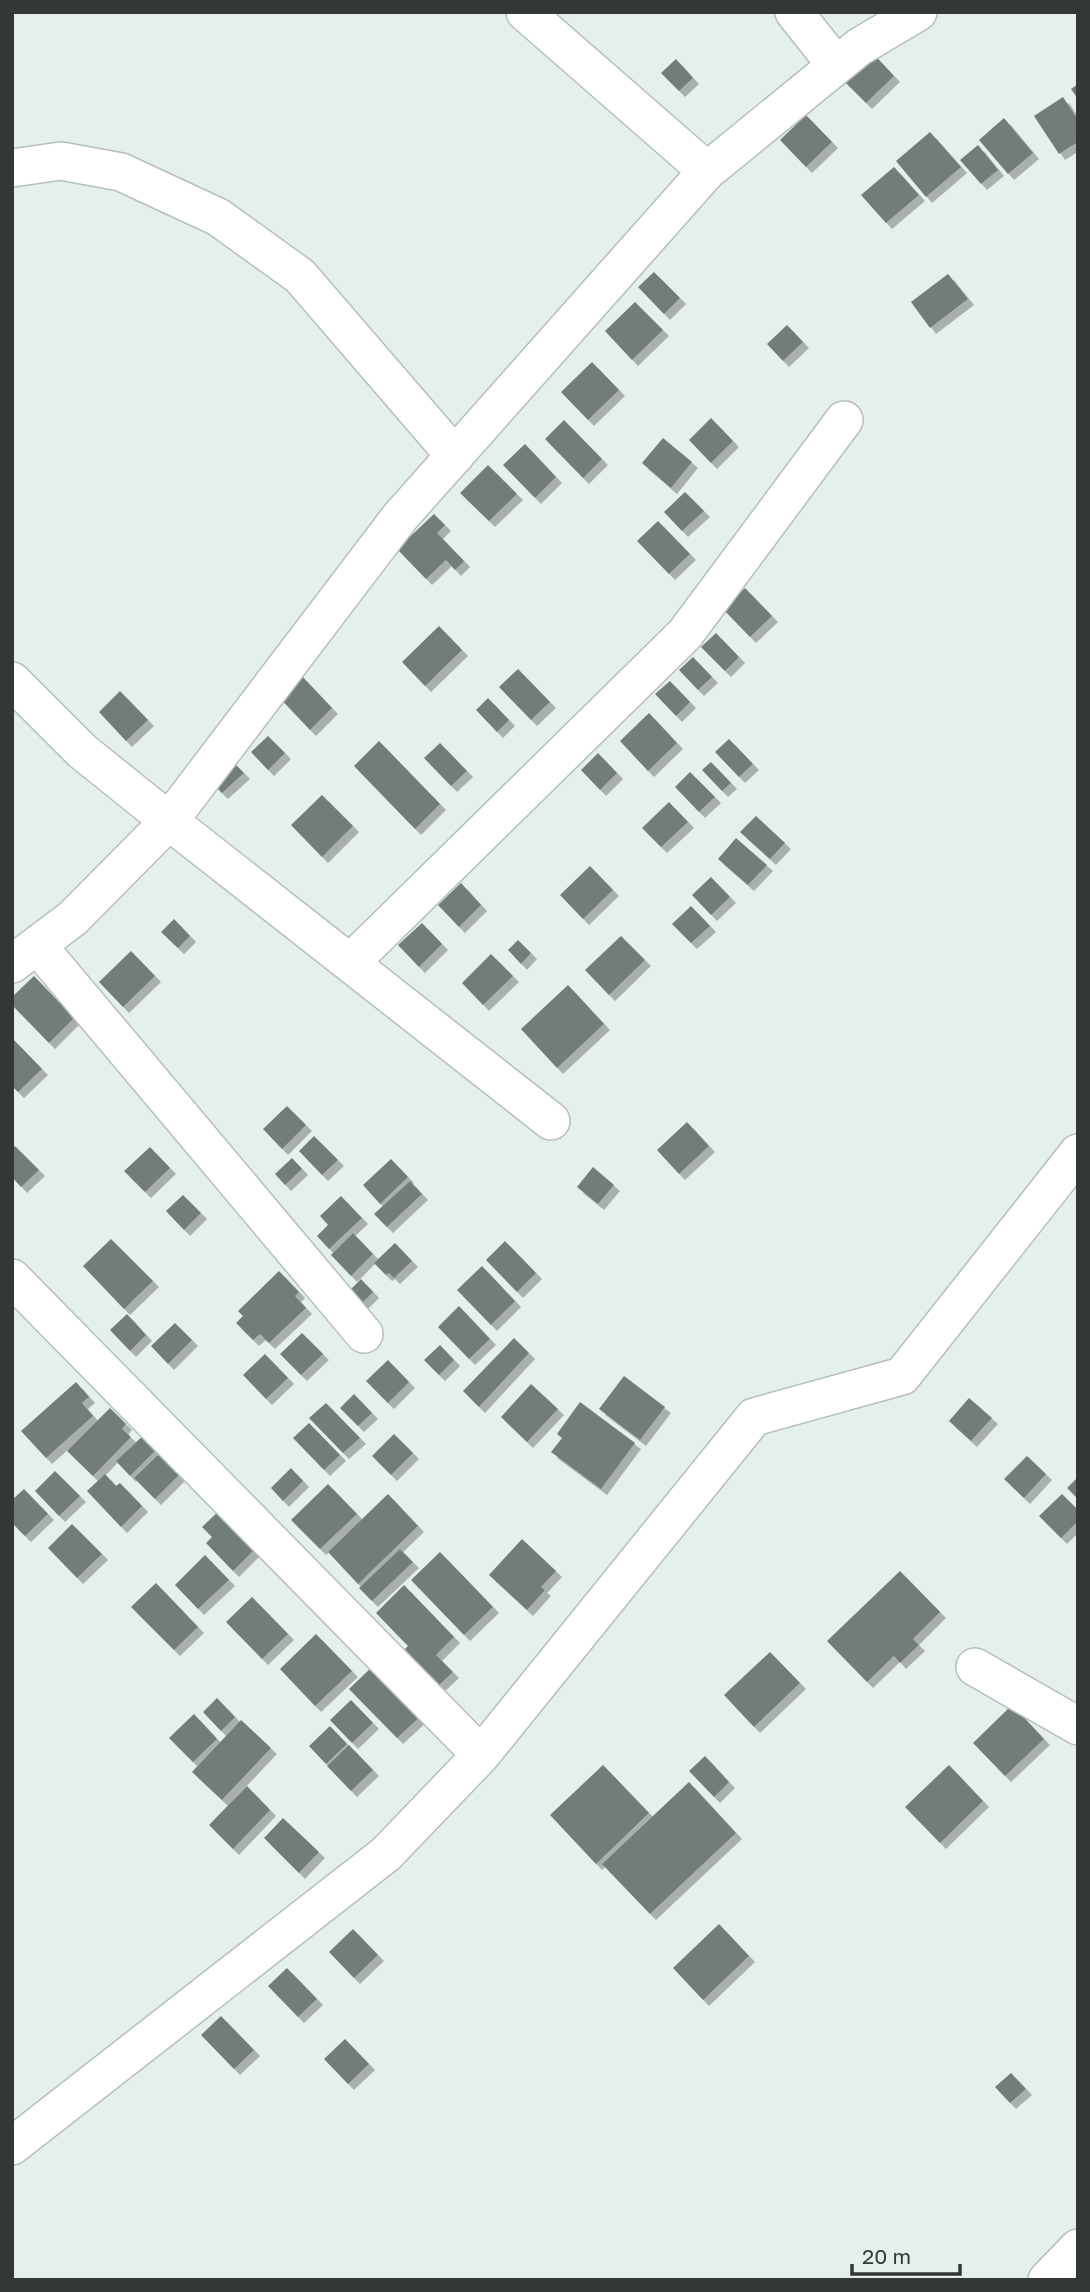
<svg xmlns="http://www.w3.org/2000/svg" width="1090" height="2292" viewBox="0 0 1090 2292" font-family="'Golos Text',sans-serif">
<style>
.building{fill:#727b79;filter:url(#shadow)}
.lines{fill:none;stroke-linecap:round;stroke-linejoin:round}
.street-casing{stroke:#b5bfbc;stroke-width:40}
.street{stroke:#fff;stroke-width:37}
</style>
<defs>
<filter id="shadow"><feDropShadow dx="6" dy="6" stdDeviation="0" flood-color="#0004"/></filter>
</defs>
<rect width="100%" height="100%" fill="#e5efed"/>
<!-- building -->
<path class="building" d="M865,45l29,31 -28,27 -30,-30z
M676,59l17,19 -14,13 -18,-18z
M1078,84v15l-7,-10z
M1063,97l15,23v22l-19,12 -25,-38z
M806,115l26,27 -26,25 -26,-27z
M1004,118l29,35 -25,21 -29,-34z
M930,132l31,35 -35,30 -30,-36z
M978,145l20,25 -17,14 -21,-24z
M894,167l25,28 -33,28 -25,-28z
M654,272l26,26 -16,16 -26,-27z
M948,274l20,25 -38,29 -19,-26z
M635,302l28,28 -31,30 -27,-29z
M787,325l16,17 -20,19 -16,-17z
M592,362l27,28 -31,30 -27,-28z
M711,418l22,23 -22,22 -22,-23z
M564,420l38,39 -19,19 -38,-39z
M663,438l29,24 -21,26 -29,-25z
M525,444l31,33 -21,21 -32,-33z
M488,465l29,29 -28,27 -29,-28z
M685,492l19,19 -22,20 -18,-19z
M434,514l11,11 -8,8 27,28 -9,9 -9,-10 -20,19 -29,-30z
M658,521l32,33 -21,20 -32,-33z
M745,588l27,28 -22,21 -27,-28z
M439,626l23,24 -37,36 -23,-24z
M716,633l23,24 -14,14 -24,-24z
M693,657l19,20 -14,13 -19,-20z
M518,669l32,33 -19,18 -32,-33z
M297,671l35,37 -22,22 -35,-37z
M670,681l20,21 -14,14 -21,-22z
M120,691l28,29 -22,21 -27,-29z
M488,698l21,22 -12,12 -21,-22z
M649,713l28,30 -29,28 -28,-30z
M268,736l17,17 -17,17 -17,-18z
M729,739l24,25 -14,13 -24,-25z
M379,741l61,63 -25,25 -61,-63z
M440,743l27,28 -16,15 -27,-28z
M598,753l19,20 -17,17 -19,-20z
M231,760l13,13 -22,20 -12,-12z
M711,762l20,21 -9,8 -20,-21z
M690,772l25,25 -16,15 -24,-25z
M322,795l31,31 -31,31 -31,-32z
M669,802l19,20 -27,25 -19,-19z
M756,816l29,27 -15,16 -30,-27z
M736,838l31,27 -19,20 -30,-26z
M590,866l23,24 -30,29 -23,-24z
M711,877l19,20 -19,18 -19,-20z
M461,883l20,22 -22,22 -21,-22z
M691,906l19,20 -19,17 -19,-19z
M174,919l16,17 -12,12 -17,-16z
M422,923l20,21 -23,23 -21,-22z
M621,936l24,24 -36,35 -24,-25z
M518,940l13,13 -10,11 -13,-14z
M131,951l24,25 -32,31 -24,-25z
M491,954l22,22 -30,29 -21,-22z
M34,976l40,42 -25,25 -37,-38v-8z
M568,985l36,39 -47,44 -36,-39z
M12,1038l30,31 -24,23 -6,-6z
M287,1106l19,19 -24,24 -19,-20z
M687,1122l22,24 -30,28 -22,-24z
M314,1136l24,24 -16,15 -23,-24z
M15,1146l24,24 -18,17 -9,-10v-28z
M150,1147l20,21 -25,24 -21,-21z
M292,1158l10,11 -17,16 -10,-11z
M391,1159l17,18 -28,27 -17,-19z
M593,1167l21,18 -16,19 -21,-17z
M410,1181l12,13 -35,33 -13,-13z
M183,1195l18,18 -17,17 -18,-19z
M341,1196l21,22 -33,31 -12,-13 11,-11 -8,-9z
M353,1233l20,21 -22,22 -20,-21z
M111,1239l42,42 -29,28 -41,-43z
M505,1241l31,32 -19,19 -31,-32z
M395,1243l17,18 -18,17 -5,-5 -3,2 -12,-12z
M482,1266l33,35 -24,24 -34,-35z
M279,1271l20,21 -4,4 11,12 -37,35 -9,-9 -7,6 -17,-17 7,-7 -5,-5z
M361,1279l12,13 -14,14 -12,-13z
M459,1306l31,33 -21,20 -31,-32z
M127,1314l19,21 -16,16 -20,-21z
M175,1323l17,17 -24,24 -17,-18z
M302,1333l21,21 -22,21 -21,-21z
M514,1338l15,15 -50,54 -16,-16z
M440,1345l14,15 -15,15 -15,-15z
M265,1354l23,24 -22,21 -23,-24z
M388,1360l21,22 -21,21 -22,-22z
M624,1376l41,31 -25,33 -41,-31z
M76,1382l13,15 -7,6 11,13 -47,42 -25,-27z
M531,1384l27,25 -31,33 -26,-25z
M354,1394l18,19 -14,13 -18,-18z
M969,1398l23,20 -21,23 -22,-20z
M580,1402l55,41 -34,46 -50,-37 11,-14 -5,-4z
M326,1403l34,35 -17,15 -34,-35z
M110,1408l16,16 -4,5 9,8 -38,39 -26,-25z
M309,1423l31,32 -16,15 -31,-32z
M146,1433l13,14 -29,29 -14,-15z
M394,1434l19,19 -22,22 -19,-19z
M163,1450l20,21 -28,28 -21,-21z
M1027,1456l19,18 -22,24 -20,-19z
M291,1468l12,13 -20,20 -12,-13z
M55,1471l25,25 -21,20 -24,-25z
M105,1474l11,12 4,-3 22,23 -21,21 -34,-36z
M1078,1477v22l-11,-11z
M328,1484l29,30 -37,35 -29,-29z
M24,1489l24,25 -23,22 -13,-13v-23z
M388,1494l30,32 -60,58 -30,-32z
M1062,1494l16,16v11l-17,17 -22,-22z
M220,1510l36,38 -23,23 -27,-28 6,-6 -10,-10z
M72,1524l30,30 -25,24 -29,-30z
M522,1539l34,32 -15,16 4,3 -18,20 -38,-35z
M400,1549l13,13 -41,39 -13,-13z
M440,1552l53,55 -29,28 -53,-55z
M205,1555l24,25 -31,29 -23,-24z
M900,1571l40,41 -27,27 6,6 -19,18 -6,-7 -27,26 -40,-41z
M156,1583l42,44 -24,23 -43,-43z
M404,1585l50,52 -18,18 17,17 -16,15 -34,-36 5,-5 -32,-33z
M252,1597l36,37 -26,25 -36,-37z
M316,1634l36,37 -37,35 -35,-37z
M770,1652l30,31 -46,44 -30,-32z
M374,1665l48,50 -25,23 -48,-49z
M217,1698l18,19 -14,14 -18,-19z
M351,1700l22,23 -21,20 -22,-23z
M1012,1705l32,34 -39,37 -32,-33z
M194,1714l23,25 -24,23 -24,-24z
M241,1720l30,28 -49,52 -30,-28z
M330,1726l17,18 -21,20 -17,-18z
M349,1745l24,25 -22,21 -24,-25z
M705,1756l24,26 -15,15 -25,-26z
M603,1765l46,48 -53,51 -46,-49z
M949,1765l34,36 -43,42 -35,-36z
M689,1782l47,51 -86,81 -48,-50z
M247,1786l23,24 -37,39 -24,-24z
M283,1818l36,34 -20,21 -35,-35z
M719,1924l30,32 -46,44 -30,-32z
M353,1929l25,26 -24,23 -25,-26z
M287,1968l30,31 -19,18 -30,-31z
M221,2016l33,34 -20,19 -33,-34z
M345,2039l24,25 -21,20 -24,-25z
M1011,2073l15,16 -16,14 -15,-16z"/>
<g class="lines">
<defs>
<path id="street" d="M525,12l182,159
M794,12l42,53
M12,168l49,-7 60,11 97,45 82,59 155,180
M12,681l70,70 87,70 382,300
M37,945l327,389
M350,963l335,-329 159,-214
M12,964l61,-46 96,-97 231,-304 307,-346 152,-124 59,-35
M12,1278l469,477
M975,1667l103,59
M12,2146l374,-292 95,-99 273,-338 148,-41 176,-223
M1047,2280l31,-32"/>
</defs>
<!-- street casing -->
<use href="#street" class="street-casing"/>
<!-- street -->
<use href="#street" class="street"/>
</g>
<!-- border -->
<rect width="1090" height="2292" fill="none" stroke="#333736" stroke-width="28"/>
<!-- scale -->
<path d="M852 2264v10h108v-10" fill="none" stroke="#333736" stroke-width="3.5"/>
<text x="862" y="2264" font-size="21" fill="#333736" stroke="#e5efed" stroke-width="5" paint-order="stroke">20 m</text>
</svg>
